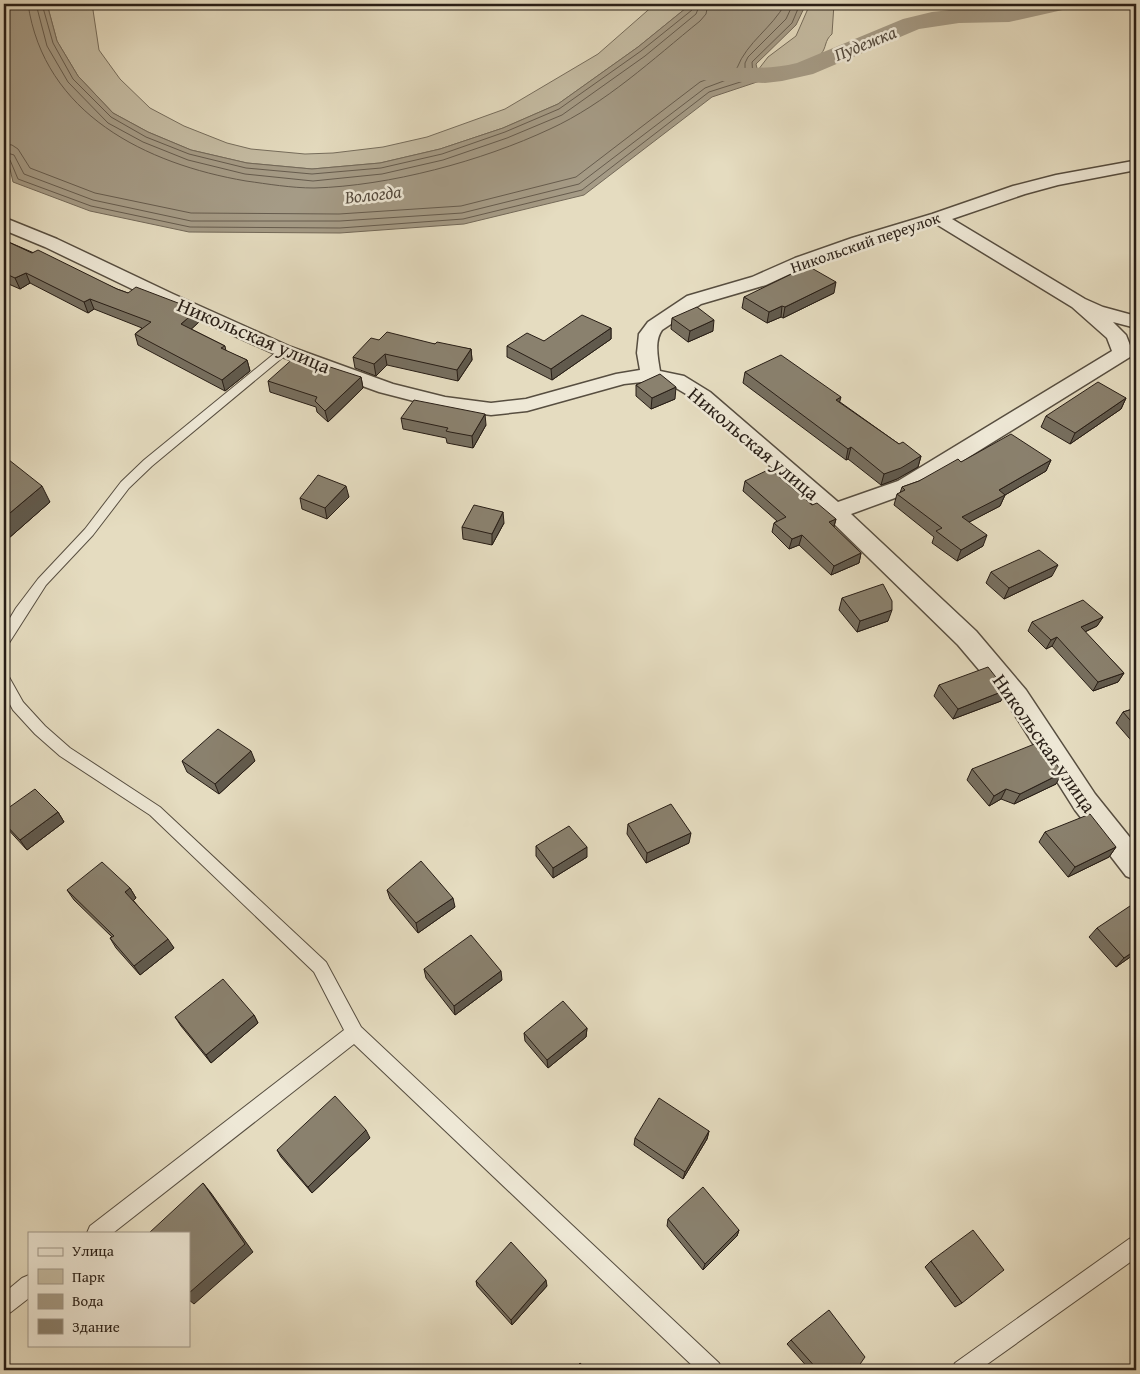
<svg xmlns="http://www.w3.org/2000/svg" width="1140" height="1374" viewBox="0 0 1140 1374" font-family="'Gentium Book Plus',serif">
<style>
.green{fill:#c5bca3;stroke:#766d5c}
.water{fill:#a59b86;stroke:#736959}
.lines{fill:none;stroke-linecap:round;stroke-linejoin:round}
.shore{stroke:#665c4e;stroke-width:1}
.river{fill:#a59b86;fill-rule:evenodd}
.service-casing{stroke:#574e40;stroke-width:2}
.minor-casing{stroke:#574e40;stroke-width:3}
.service{fill:#eee8d6;fill-rule:evenodd}
.minor{fill:#eee8d6;fill-rule:evenodd}
.wall{fill:#776f5f;stroke:#281e16}
.shaded-wall{fill:#615a4d;stroke:#281e16}
.building{fill:#8a816e;stroke:#281e16}
.labels{text-anchor:middle;dominant-baseline:central;stroke-width:5;stroke-linejoin:round;paint-order:stroke}
.far-street-label{font-size:16px;fill:#281e16;stroke:#eee8d6}
.far-water-label{font-size:18px;font-style:italic;fill:#544a3d;stroke:#eee8d6}
.street-label{font-size:20px;fill:#281e16;stroke:#eee8d6}
</style>
<rect width="100%" height="100%" fill="#e5dcc0"/>
<filter id="stains"><feTurbulence type="fractalNoise" baseFrequency=".004" numOctaves="4"/><feColorMatrix values="0 0 0 0 .2 0 0 0 0 .09 0 0 0 0 .02 0 0 0 .5 -.17"/></filter>
<radialGradient id="worn" r=".72"><stop offset=".6" stop-color="#630" stop-opacity="0"/><stop offset="1" stop-color="#630" stop-opacity=".3"/></radialGradient>
<!-- green -->
<path class="green" d="M47,4h47l-1,6 6,40 21,29 30,29 34,18 43,17 24,6 54,5 28,-1 50,-6 44,-10 78,-28 93,-55 57,-50h36l-53,43 -80,57 -55,24 -63,21 -60,14 -68,6 -65,-6 -56,-13 -43,-18 -35,-19 -35,-37 -21,-35z
M810,4h24l-2,30c-8,7 -5,13 -11,20 -9,11 -50,24 -63,16l10,-13 28,-21z"/>
<!-- water -->
<path class="water" d="M4,4h43l10,37 21,35 35,37 35,19 43,18 56,13 65,6 68,-6 60,-14 63,-21 55,-24 80,-57 53,-43h115l-10,21 -40,39 4,17 -48,16 -128,98 -120,29 -124,9 -151,-1 -99,-21 -77,-29 -3,-13 -6,-9z"/>
<g class="lines">
<!-- shore -->
<path class="shore" d="M28,4c16,110 118,160 218,177 22,3 45,7 68,7 75,-2 168,-27 236,-59 55,-25 103,-70 150,-108l6,-7 2,-10
M36,4l11,42 21,36 40,41 35,19 45,18 57,14 68,7 69,-7 61,-14 64,-22 55,-23 83,-59 51,-42 4,-10
M42,4l11,39 20,36 38,38 35,20 43,17 57,14 66,6 69,-6 61,-14 63,-22 54,-23 82,-58 51,-41 2,-6
M4,144l8,1 6,4 12,19 65,25 96,20 148,1 122,-8 115,-29 124,-95 37,-14c10,-26 35,-40 48,-64
M4,152l10,3 10,19 69,26 98,21h149l122,-8 117,-29 126,-96 40,-15v-10l3,-6 38,-38 7,-15
M4,158l6,2 8,19 73,27 99,21 150,1 123,-9 119,-29 127,-98 44,-14 -1,-16 40,-39 8,-19"/>
<!-- river -->
<path class="river" d="M1030,4h40l-3,5 -58,13 -50,1 -40,6 -106,45 -31,7 -17,2 -65,-3 -9,-2 -3,-5 3,-5 9,-2c33,1 65,5 97,-3l106,-44 29,-7 27,-3 50,-1z"/>
<defs>
<path id="service" d="M284,348l4,1 1,2 -1,2 -136,113 -23,22 -36,47 -47,50 -37,58 -5,1v-16l12,-20 22,-29 47,-50 36,-47 23,-22 136,-111z
M4,676l5,1 14,25 22,24 25,22 90,59 166,155 35,65 358,336 3,7h-25l-343,-326 -241,189h-26l3,-7 254,-196 -30,-58 -164,-157 -90,-59 -25,-22 -22,-24 -9,-17z
M1136,1236v22l-157,112h-27l3,-7 174,-124z
M29,1275v23l-18,14 -7,3v-22l18,-15z"/>
<path id="minor" d="M1133,161l3,1v8l-78,15 -33,9 -73,25 133,80 18,8 33,9v12l-23,-6 13,13 7,18 -3,4 -216,134 -63,23 125,117 50,59 69,104 41,51v35l-10,-4 -51,-66 -67,-106 -50,-59 -131,-128 -96,-86 -35,-31 -25,-15 -20,-4 -27,3 -97,27 -36,4 -46,-6 -66,-17 -102,-37 -118,-53 -114,-55 -41,-17v-11l6,1 47,19 116,55 118,53 102,37 52,13 46,6 35,-4 90,-25 24,-4 -3,-17 2,-19 9,-12 39,-26 65,-19 43,-19 57,-20 80,-24 81,-28 43,-11zM936,224l136,83 35,31 5,13 -214,130 -60,21 -128,-110 -26,-16 -24,-5c-2,-13 -6,-30 2,-41l39,-26 65,-19 41,-19 57,-20z"/>
</defs>
<!-- service casing -->
<use href="#service" class="service-casing"/>
<!-- minor casing -->
<use href="#minor" class="minor-casing"/>
<!-- service -->
<use href="#service" class="service"/>
<!-- minor -->
<use href="#minor" class="minor"/>
</g>
<!-- wall -->
<path class="wall" d="M4,240l113,49 11,4 68,18 3,11 -8,7 34,17 1,5 21,9 3,11 -25,20 -87,-46 -3,-11 7,-6 -48,-19 -6,4 -58,-30 -10,6 -16,-7z
M834,293l-51,25 -2,-1 -14,6 -25,-15 2,-11z
M672,318l41,13 -25,11 -17,-13z
M611,328v11l-59,41 -45,-23v-11l37,-5z
M379,340l56,4 36,5 1,11 -14,21 -71,-16 -11,11 -21,-8 -2,-11z
M745,372l95,30 59,42 22,12 -3,11 -21,12 -16,6 -33,-26 -2,1 -103,-77z
M361,377l2,11 -35,34 -11,-10 -1,-5 -46,-15 -2,-11z
M636,385l39,14 -24,10 -15,-13z
M1126,398l-5,11 -51,35 -29,-17 5,-11z
M401,418l85,7 -13,23 -26,-5 -1,-5 -43,-9z
M4,456l46,46 -41,36 -5,-3z
M1051,460l-5,11 -41,24 -5,11 -31,16 14,24 -26,15 -25,-18 2,-6 -40,-32 3,-11 3,-1 2,-6 17,-6 42,-19z
M745,481l67,24 24,14 -2,8 27,26 -2,10 -28,12 -32,-30 -10,4 -17,-17 2,-9 3,-2 -34,-30z
M349,497l-22,22 -25,-10 -2,-11z
M504,523l-12,22 -29,-6 -1,-12z
M991,572l61,4 -48,23 -18,-16z
M842,598l46,23 -31,11 -18,-22z
M1103,617l-6,9 -12,6 39,41 -6,9 -25,9 -41,-45 -6,3 -18,-18 4,-9z
M939,685l62,16 -48,18 -19,-23z
M1136,708v38l-20,-23 7,-11z
M182,761h73l-36,33 -32,-22z
M972,769l84,15 -42,20 -13,-5 -12,7 -22,-26z
M4,811l54,1 6,10 -37,28 -23,-25z
M628,824l61,19 -43,20 -19,-29z
M1045,832l71,15 -7,10 -41,20 -29,-35z
M536,846l51,11 -34,21 -17,-22z
M130,888l6,10 -3,2 41,48 -34,27 -24,-27 -6,-10 2,-1 -38,-37 -7,-10z
M387,890l68,17 -37,26 -28,-34z
M1097,928l39,25 -20,14 -27,-30z
M424,969l78,11 -47,35 -29,-37z
M254,1015l4,8 -47,40 -30,-37 -6,-9z
M587,1028l-1,9 -38,31 -23,-27 -1,-8z
M709,1131l-2,8 -24,40 -49,-34 1,-7z
M370,1138l-58,55 -31,-36 -4,-7z
M668,1219l71,11 -2,6 -34,34 -36,-44z
M931,1261l31,42 -7,4 -30,-40z
M476,1281l71,5 -35,39 -35,-39z
M791,1340l65,30h-46l-23,-26z"/>
<!-- shaded-wall -->
<path class="shaded-wall" d="M26,273l4,10 -10,6 -5,-11z
M836,282l-2,11 -51,25 2,-11z
M90,299l4,10 -6,4 -4,-11z
M782,306l-1,11 -14,6 2,-11z
M196,311l3,11 -14,13 -4,-11z
M714,320l-1,11 -25,11 2,-11z
M611,328v11l-59,41 -1,-11z
M471,349l1,11 -14,21 -1,-11z
M385,354l2,11 -11,11 -2,-12z
M247,360l3,11 -25,20 -3,-11z
M361,377l2,11 -35,34 -3,-11z
M676,387l-1,12 -24,10 1,-11z
M841,397l-3,11 -2,-8z
M1126,398l-5,11 -51,35 5,-11z
M485,414l1,11 -13,23 -1,-12z
M851,447l-3,12 -2,1 2,-11z
M921,456l-3,11 -21,12 -16,6 3,-11z
M1051,460l-5,11 -41,24 -5,11 -42,22 4,-11 37,-27z
M42,486l8,16 -41,36 -5,-10v-10z
M346,486l3,11 -22,22 -2,-11z
M503,512l1,11 -12,22v-11z
M836,519l-3,10 -4,-7z
M802,535l-3,10 -10,4 3,-10z
M987,535l-4,11 -26,15 4,-11z
M861,553l-2,10 -28,12 3,-9z
M1058,565l-6,11 -48,23 5,-11z
M892,610l-4,11 -31,11 3,-11z
M1103,617l-6,9 -21,10 5,-9z
M1057,637l-5,9 -6,3 5,-9z
M1124,673l-6,9 -25,9 5,-9z
M1006,690l-5,11 -48,18 5,-10z
M251,751l4,10 -36,33 -4,-10z
M1062,773l-6,11 -42,20 6,-10z
M1006,789l-5,10 -12,7 5,-10z
M58,812l6,10 -37,28 -7,-10z
M691,833l-2,10 -43,20 1,-10z
M587,847v10l-34,21v-10z
M1116,847l-7,10 -41,20 7,-10z
M130,888l6,10 -4,4 -7,-10z
M453,898l2,9 -37,26 -2,-10z
M168,939l6,9 -34,27 -6,-9z
M1136,950v3l-20,14 8,-9z
M501,971l1,9 -47,35 -1,-9z
M254,1015l4,8 -47,40 -5,-8z
M587,1028l-1,9 -38,31 -1,-8z
M366,1130l4,8 -58,55 -4,-6z
M709,1131l-2,8 -24,40 2,-7z
M203,1183l8,10 42,59 -59,52 -5,-4v-7z
M739,1230l-2,6 -34,34 2,-6z
M546,1280l1,6 -35,39 -1,-5z"/>
<!-- building -->
<path class="building" d="M4,240l28,13 6,-3 79,39 11,4 8,-6 42,16 18,8 -15,13 44,22 -4,2 26,12 -25,20 -87,-46 16,-12 -61,-23 -6,3 -58,-29 -11,5 -11,-5z
M808,266l28,16 -51,25 -3,-1 -13,6 -25,-15z
M697,307l17,13 -24,11 -18,-13z
M582,315l29,13 -60,41 -44,-23 20,-13 17,8z
M387,332l48,12 2,-2 34,7 -14,21 -72,-16 -11,10 -21,-7 18,-19 8,2z
M781,355l60,42 -5,3 63,44 4,-2 18,14 -20,12 -17,6 -33,-27 -3,2 -103,-77z
M296,356l65,21 -36,34 -10,-10 2,-4 -49,-16z
M660,374l16,13 -24,11 -16,-13z
M1098,382l28,16 -51,35 -29,-17z
M414,400l71,14 -13,22 -22,-4 -4,-1 2,-3 -47,-10z
M1011,434l40,26 -52,30 6,5 -43,22 25,18 -26,15 -25,-19 6,-3 -45,-34 8,-4 -3,-3 17,-6 39,-22 3,3z
M4,456l38,30 -38,32z
M770,469l42,36 5,-2 19,16 -7,3 32,31 -27,13 -32,-31 -10,4 -18,-16 12,-6 -41,-36z
M318,475l28,11 -21,22 -25,-10z
M474,505l29,7 -11,22 -30,-7z
M1039,550l19,15 -49,23 -18,-16z
M883,584l9,17v9l-32,11 -18,-23z
M1083,600l20,17 -22,10 43,46 -26,9 -41,-45 -6,3 -19,-18z
M988,667l18,23 -48,19 -19,-24z
M1136,708v19l-13,-15z
M218,729l33,22 -36,33 -33,-23z
M1042,741l20,32 -42,21 -14,-5 -12,7 -22,-27z
M35,789l23,23 -38,28 -16,-17v-12z
M671,804l20,29 -44,20 -19,-29z
M1090,814l26,33 -41,20 -30,-35z
M569,826l18,21 -34,21 -17,-22z
M421,861l32,37 -37,25 -29,-33z
M102,862l28,26 -5,4 43,47 -34,27 -24,-28 4,-2 -47,-46z
M1136,902v48l-12,8 -27,-30z
M471,935l30,36 -47,35 -30,-37z
M223,979l31,36 -48,40 -31,-38z
M563,1001l24,27 -40,32 -23,-27z
M335,1096l31,34 -58,57 -31,-37z
M659,1098l50,33 -24,41 -50,-34z
M203,1183l42,61 -56,49v-60h-40z
M703,1187l36,43 -34,34 -37,-45z
M973,1230l31,40 -42,33 -31,-42z
M511,1242l35,38 -35,40 -35,-39z
M829,1310l36,47 -9,13h-38l-27,-30z
M580,1363l8,7h-15z"/>
<g class="labels">
<!-- far-street labels -->
<g class="far-street-label">
<text transform="translate(865 242) rotate(-19)">Никольский переулок</text>
</g>
<!-- far-water labels -->
<g class="far-water-label">
<text transform="translate(865 43) rotate(-22)">Пудежка</text>
<text transform="translate(373 194) rotate(-6)">Вологда</text>
</g>
<!-- street labels -->
<g class="street-label">
<text transform="translate(254 335) rotate(23)">Никольская улица</text>
<text transform="translate(754 443) rotate(40)">Никольская улица</text>
<text transform="translate(1045 743) rotate(55)">Никольская улица</text>
</g>
</g>
<!-- margin -->
<rect width="1140" height="1374" fill="none" stroke="#e5dcc0" stroke-width="20"/>
<rect x="5" y="5" width="1130" height="1364" fill="none" stroke="#281e16" stroke-width="2.5"/>
<rect x="10" y="10" width="1120" height="1354" fill="none" stroke="#281e16"/>
<!-- legend -->
<rect x="28" y="1232" width="162" height="115" fill="#eee8d6" stroke="#9f9789"/>
<rect x="38" y="1248" width="25" height="8" fill="#eee8d6" stroke="#9f9789"/>
<text x="72" y="1256" font-size="15" fill="#281e16">Улица</text>
<rect x="38" y="1269" width="25" height="15" fill="#c5bca3" stroke="#9f9789"/>
<text x="72" y="1282" font-size="15" fill="#281e16">Парк</text>
<rect x="38" y="1294" width="25" height="15" fill="#a59b86" stroke="#9f9789"/>
<text x="72" y="1306" font-size="15" fill="#281e16">Вода</text>
<rect x="38" y="1319" width="25" height="15" fill="#8a816e" stroke="#9f9789"/>
<text x="72" y="1332" font-size="15" fill="#281e16">Здание</text>
<rect width="100%" height="100%" filter="url(#stains)"/>
<rect width="100%" height="100%" fill="url(#worn)"/>
</svg>
